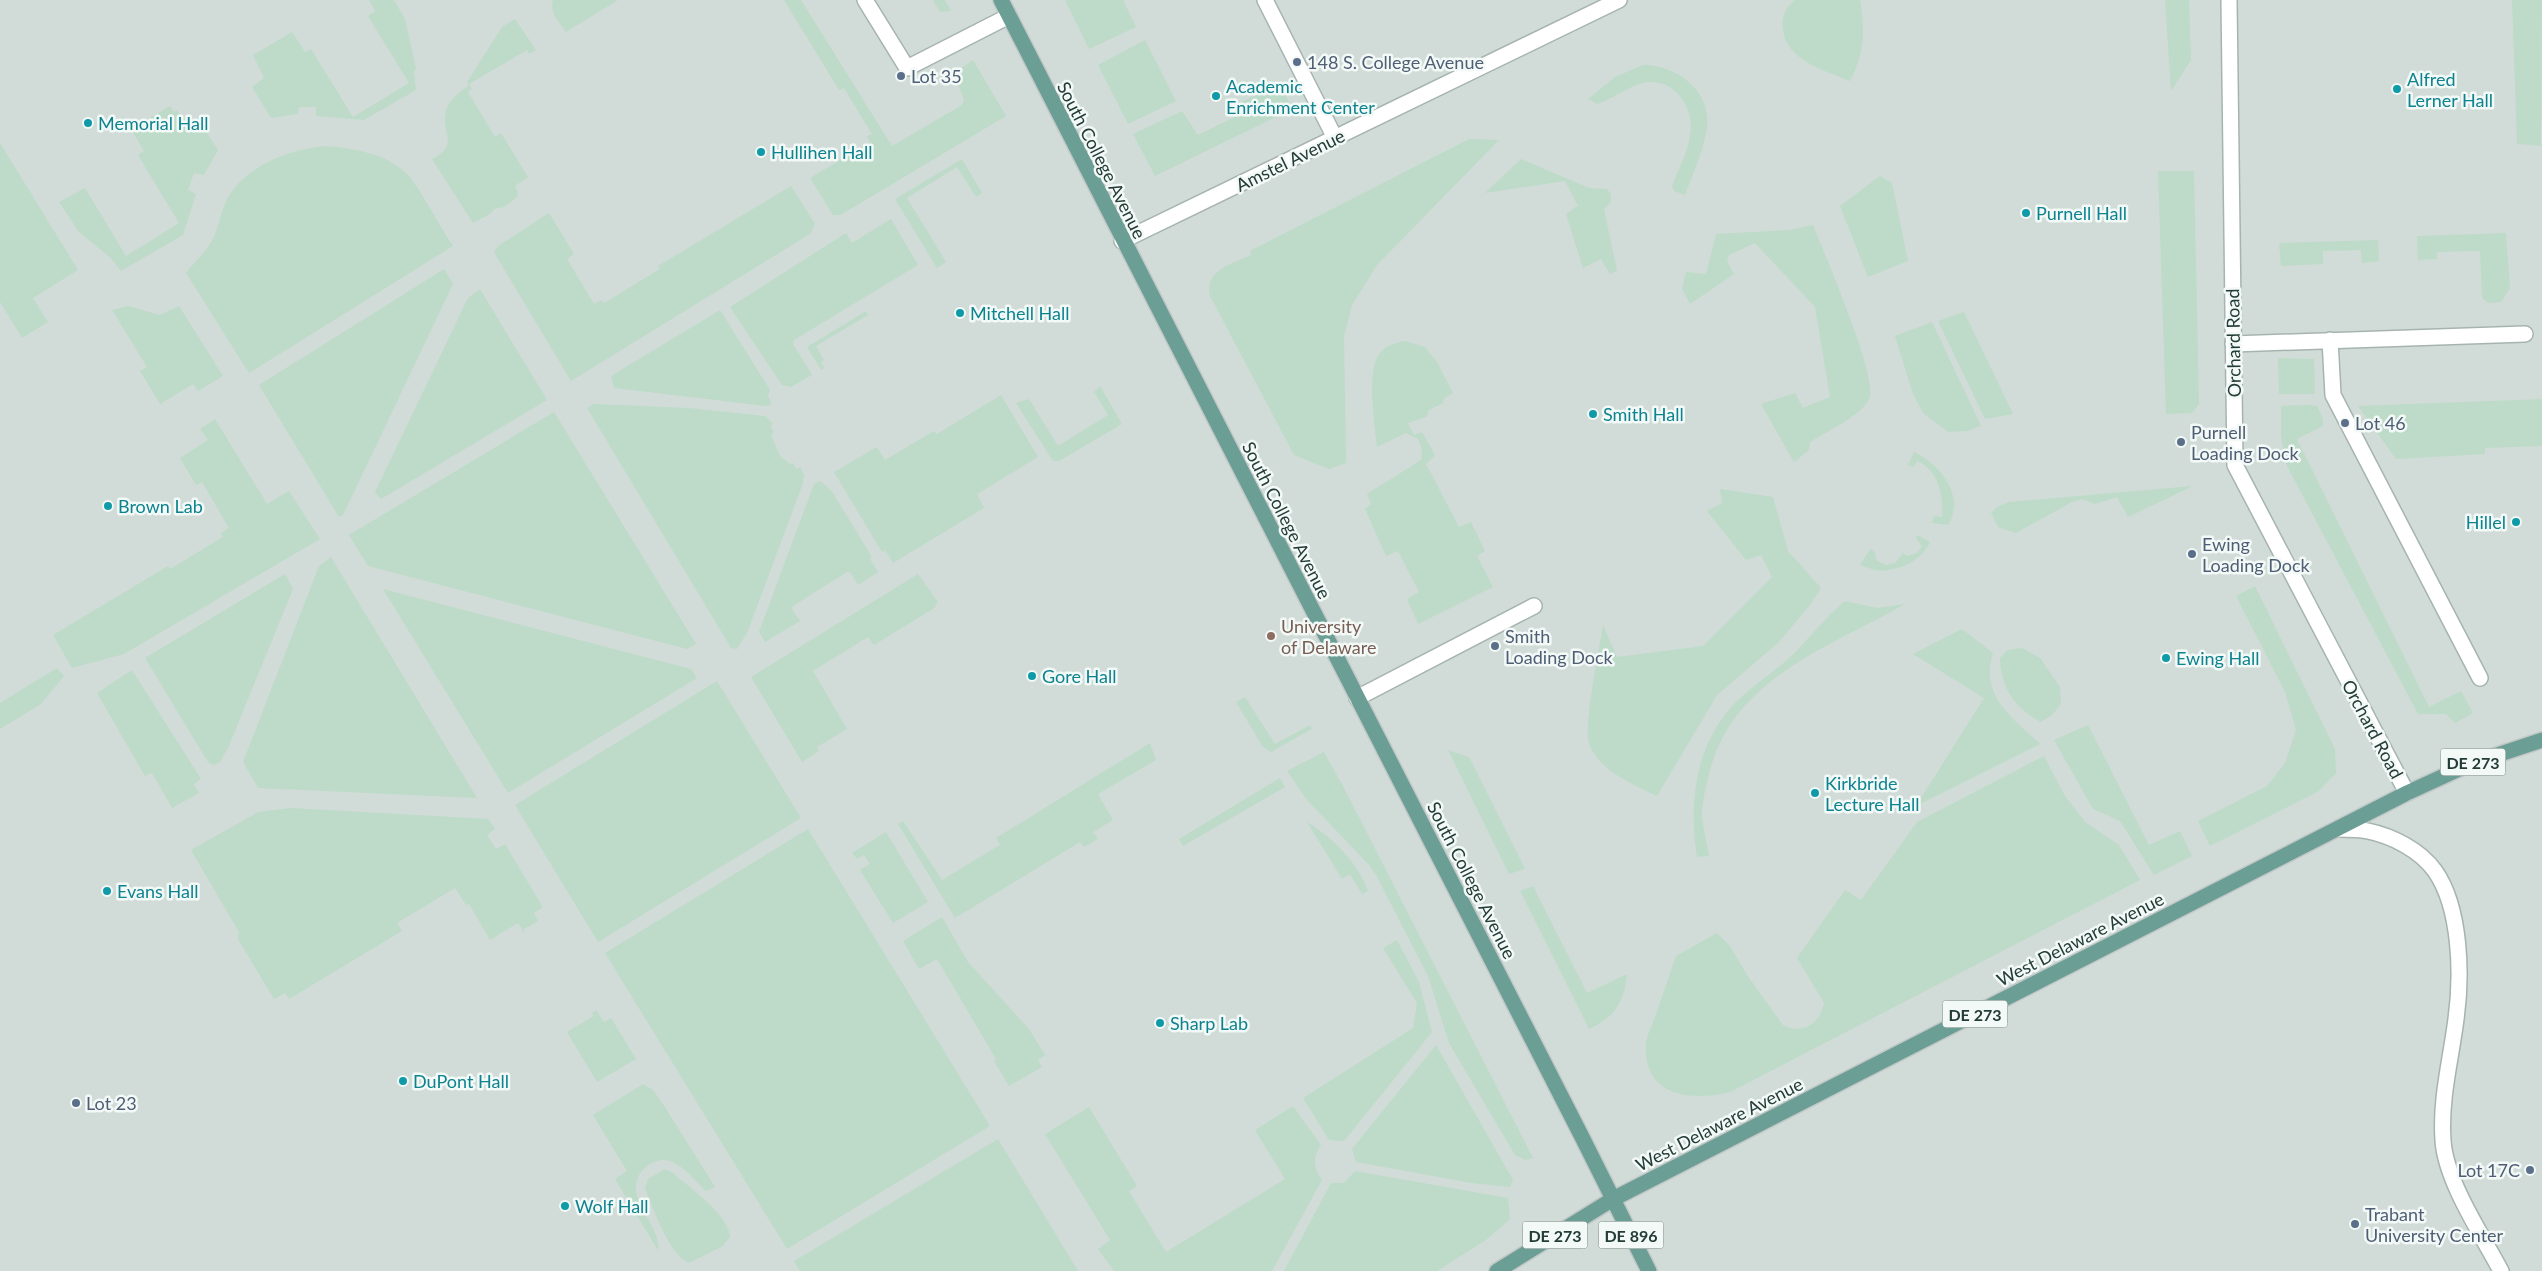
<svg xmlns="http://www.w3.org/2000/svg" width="2542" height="1271" viewBox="0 0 2542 1271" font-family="Lato,sans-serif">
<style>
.built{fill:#d1dcd8}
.green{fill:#bddbc8}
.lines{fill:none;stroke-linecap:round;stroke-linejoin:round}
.service-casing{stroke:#a6b4b0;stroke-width:18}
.minor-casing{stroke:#a6b4b0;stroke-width:18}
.primary-casing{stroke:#c2c8c7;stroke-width:18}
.service{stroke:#fff;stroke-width:15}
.minor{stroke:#fff;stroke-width:15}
.primary{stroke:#6b9e95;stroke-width:15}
.service-dot{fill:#5c6f8a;stroke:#f3f9f6;stroke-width:2}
.culture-dot{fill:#0f9aa8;stroke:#f3f9f6;stroke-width:2}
.education-dot{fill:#8d6e63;stroke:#f3f9f6;stroke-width:2}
.labels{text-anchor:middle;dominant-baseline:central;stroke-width:5;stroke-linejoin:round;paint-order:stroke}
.shield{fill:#f3f9f6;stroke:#627571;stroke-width:1}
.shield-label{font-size:16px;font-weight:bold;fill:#243c38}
.service-label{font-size:18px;fill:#4e5e75;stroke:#f3f9f6;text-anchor:start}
.culture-label{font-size:18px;fill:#0d838f;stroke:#f3f9f6;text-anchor:start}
.street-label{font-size:18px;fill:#243c38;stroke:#f3f9f6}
.education-label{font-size:18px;fill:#785e54;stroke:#f3f9f6;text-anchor:start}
</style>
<rect width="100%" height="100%" fill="#e3ece9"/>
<!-- built -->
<path class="built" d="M0,0h2542v1271h-2542z"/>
<!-- green -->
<path class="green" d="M369,0h25l11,19 11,49 -2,5 2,17 -52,30 -48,-4v-9h-17l-1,7 -27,4 -19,-31 12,-9 -11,-23 39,-23 13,20 6,-3 42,68 56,-34 -41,-67 7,-5z
M553,0h65l-52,32c-7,-10 -17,-20 -13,-32z
M784,0h17l91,146 70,-41 2,-5 -10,-27 19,-13 33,56 -152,91 -14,8h-7l-23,-37 60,-36 -3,-6 5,-2 -28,-46 -5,2z
M933,0h12l6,11 -11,1z
M1065,0h58l13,27 -47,22z
M1795,0h65c5,31 5,52 -10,81 -26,-11 -63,-20 -67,-51 -2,-14 2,-21 12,-30z
M2165,0h24l2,60 -20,31z
M2512,0h30l-1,146 -24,-2z
M515,19l21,31 -7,4 -2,-4 -58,34 3,5 -4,3 27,45 6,-4 27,44 -13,9 3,6 -1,5 -13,10 -10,2 -4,5 -17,9 -41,-64c29,-14 8,-27 14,-48 3,-12 14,-19 23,-26l-2,-3 35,-55z
M1145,40l31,61 -48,23 -30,-59z
M1643,65c36,0 72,29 63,68 -4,21 -14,42 -21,62l-11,-4 -2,-5c6,-16 16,-34 18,-51 5,-25 -13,-54 -40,-53 -17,0 -36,17 -53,22l-9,-5 27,-22z
M1280,83l12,26 -137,67 -22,-42 49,-23 16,24 43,-21 -4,-10z
M170,106l4,6 3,-2 10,15 11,-6 20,31 -14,25 -10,-2 -6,17 8,4 -13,41 -62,36 -10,-13 -32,-26 -20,-30 26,-14 41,68 53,-33 -41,-68 6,-4 -13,-22z
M1469,139l30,1 -122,125 -25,40 -8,31 2,127 -17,6 -35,-14 -84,-159c-6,-26 22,-32 41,-41l-1,-4z
M0,143l78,127 -45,28 15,24 -26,16 -22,-36z
M326,146c26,2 63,8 82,29 17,21 30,49 45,71l-204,127 -63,-100c7,-10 18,-19 24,-29 10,-15 10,-35 20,-50 20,-30 61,-45 96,-48z
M962,159l20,34 -6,4 -19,-30 -50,31 39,64 -9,6 -42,-69z
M1521,159l68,29 18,1 4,5v8l-7,7 13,62 -7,3 -9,-15 -18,9 -17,-54 12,-8 -13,-25 -80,12z
M2158,171h36l5,233 -7,9 -26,1z
M1880,176l12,7 16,78 -40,16 -28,-71z
M791,186l24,38 -5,10 -239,147 -77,-129 4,-6 51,-33 25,41 -7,5 27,45 8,-4 2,3 56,-34 -2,-3z
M891,219l27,46 -124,75 -1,4 19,31 -21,12 -9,-2 -52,-78 116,-74 6,10z
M1813,225c11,28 63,148 57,171 -4,18 -45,36 -60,46l-1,8 -15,12 -33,-58 34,-11 8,15 27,-11 -15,-90 -60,-64 -26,12 -2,6 7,13 -44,30 -8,-15 4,-17 20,2 10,-40 73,-4z
M2506,233l4,55 -9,14 -13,1 -6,-5 -2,-47 -43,1v7l-19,1 -1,-24z
M2378,240l1,21 -17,2 -1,-13 -38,1v13l-42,2 -2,-23z
M444,269l9,15 -110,231 -4,2 -80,-132z
M480,289l67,111 -166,99 -6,-7 93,-194z
M128,306l32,9 19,-9 44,70 -25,15 -5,-7 -33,20 -20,-33 7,-4 -35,-57z
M720,310l50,80 -2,5 3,9 -4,2 -153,-18 -3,-12z
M866,311l2,4 -52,31 8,14 -3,2 3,6 -3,2 -14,-23z
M1964,312l49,102 -28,5 -47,-98z
M1932,322l49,104 -14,5 -19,1 -25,-19 -10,-19 -18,-58z
M1405,341l20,6 12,15 16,31 -9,5 -1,5 -14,7 -3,7 -18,6 6,12 8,-3 13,23 -9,9 33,63 12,-5 14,29 -8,5 16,31 -75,37 -11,-25 12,-7 -21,-41 -12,5 -21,-47 6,-5 -4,-10 54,-34 1,-11 -4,-10 -12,-6 -29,14c-2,-21 -12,-80 4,-95 6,-7 15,-9 24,-11z
M2278,358l36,1 1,35h-36z
M1100,386l22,38 -63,37h-6l-37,-58 13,-4 29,47 50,-31 -14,-23z
M1001,395l37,62 -61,37 7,14 -91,55 -8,-13 -3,2 -48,-80 43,-25 8,13 49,-29 3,3z
M2542,399v47l-57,2v6l-89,5 -38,-53z
M594,404l95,4 76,8 8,8 -3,2 4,6 -3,3 9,21 10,8 3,-1 3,6 4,-2 4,8 -1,8 -56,150 -10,16 -6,-1 -144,-240z
M2309,405l8,1 6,13v7l-26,13 132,268 32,-16 12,22 -18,10 -9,-9h-28l-133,-252 -4,-27v-29z
M554,412l142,232 -9,5 -319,-83 -19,-31z
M215,419l52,85 22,-13 31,48 -196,115 -52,14 -19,-33 115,-69 2,3 53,-32 -2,-4 8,-5 -27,-46 -6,3 -16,-27 28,-18 -8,-11z
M1914,452c26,12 52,44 34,73l-16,-2 2,-7 8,1c2,-21 -4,-48 -25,-56l-4,6 -5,-2z
M820,481l11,9 41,67 -2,2 8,13 -20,13 -8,-13h-3l-54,34 -1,3 8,12 -35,21 -6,-10 55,-148z
M2193,486l-65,31 -11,-20 -22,7 -13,-5 -10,3 -56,31 -18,-6 -7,-14 6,-6 12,-5z
M1720,489l53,8 15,54 33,37 -11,17 -32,38 -61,52 -60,101c-24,-12 -59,-25 -68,-53 -6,-16 11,-97 14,-118l14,32 86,-11 69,-69 -11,-22 -15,5 -39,-49 15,-8z
M1917,535l13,7c-6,15 -25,26 -42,28 -9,2 -20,-2 -28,-5l10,-16 5,3 1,8 10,5 9,-2 8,-10 4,3 10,-3 5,-7 -6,-8z
M331,557l146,241 -219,-10 -15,-26 76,-196z
M285,574l8,15 -65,159 -8,14 -6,3 -6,-3 -63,-104z
M918,574l20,28 -3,3 1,2 -62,38 -6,-8 -55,34 34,58 -30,18 2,4 -17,11 -51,-85z
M2255,586l80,163 1,24 -17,18 -109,55 -12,-25 69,-35 18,-23 11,-33 -11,-38 -49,-96z
M383,589l308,80 6,9 -189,115z
M1845,601l32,7 28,-4c-75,43 -173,74 -196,170 -3,12 -7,28 -7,41 1,13 5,27 7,41l-12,1c-9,-56 -1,-117 42,-158 15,-14 32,-25 47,-38 21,-19 37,-42 59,-60z
M1962,629l31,24c-14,43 20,65 47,91l-124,62 68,-108 -71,-44z
M2022,648l18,10 20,29 1,17 -9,11 -11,7c-27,-14 -40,-35 -41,-64l8,-8z
M57,668l7,8 -23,28 -41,25v-26z
M132,670l69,109 -7,5 5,9 -27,15 -20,-35 -7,3 -48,-83z
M717,681l84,137 -203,124 -83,-137z
M1245,697l30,47 35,-19 2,4 -41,23 -8,-5 -27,-45z
M2088,725l61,120 31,-14 12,25 -38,19 -34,-54 -27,-12 -39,-69z
M1150,743l6,17 -58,34 15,26 -20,12 5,7 -14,8 -4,-5 -125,76 -57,-94 5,-3 39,59 58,-35 -4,-7z
M1448,750l21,7 56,112 -16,5z
M1324,752l20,36 189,370 -8,2 -10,-5 -66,-112 -21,-67 -52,-101 -6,-9 -63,-66 -20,-29z
M2044,756l21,40 20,26 34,23 21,35 -410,212c-40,10 -88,4 -84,-49 1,-8 6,-18 9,-26 7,-20 14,-41 21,-61l41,-23 13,13 17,29 36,50c20,10 37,-1 41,-22l-27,-45 48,-68 16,10 56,-78z
M1280,778l5,9 -102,59 -4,-7z
M290,808l198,11 7,10 -8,6 9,14 9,-5 36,60 1,4 -8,5 4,8 -14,8 1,5 -7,-11 -28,17 -21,-36 -3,1 -11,-17 -58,35 5,8 -113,68 -4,-6 -11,6 -36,-60 1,-7 -48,-82 67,-38z
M1307,822c24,14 52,42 61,69l-6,3 -12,-20 -8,5z
M808,829l182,297 -203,123 -182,-296z
M886,832l42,70 -35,21 -33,-53 10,-6 -6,-9 -7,4 -5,-6z
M1533,886l54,107 40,-19c-3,29 -12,43 -38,55l-69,-138z
M942,917l26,45 61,67 16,26 -7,5 4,7 -33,19 -15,-25 2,-2 -59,-100 -18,10 -16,-28z
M1397,940l22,42 13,50 -88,109 -15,-1 -26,-42 110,-70 4,-25 -34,-55z
M596,1010l8,12 7,-4 25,41 -39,23 -30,-50 27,-16 -2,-3z
M1436,1045l77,135 -3,7 -39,-4 -115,-21 -4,-13z
M643,1084l10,6 10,14 52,83 -9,4c-17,-16 -36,-44 -60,-24 -7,5 -11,15 -10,24 2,14 14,29 19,42 3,6 3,13 4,19l-44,-73 12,-8 -34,-56z
M1293,1106l28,39c-9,14 -8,21 1,35l-50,91h-158l-16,-22 12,-9 -65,-106 44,-27 48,79 -8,5 37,61 119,-73 -30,-49z
M998,1139l80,132h-278l-6,-10z
M665,1169l8,4c17,15 56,42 57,64l-7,9 -34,17c-20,-8 -36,-55 -44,-75l3,-9z
M1355,1171l153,27 2,21 -24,21 -49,31h-153l47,-88h13z"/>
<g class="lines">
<defs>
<path id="service" d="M865,0l42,68 102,-52
M1265,0l70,138
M2330,340l3,55 147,283
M2233,344l292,-10
M1357,698l177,-92
M2338,829c9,0 20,0 30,2 24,5 52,19 67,40 26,37 27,105 21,148 -5,40 -16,80 -13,121 2,40 39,95 58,131"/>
<path id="minor" d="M2229,0l6,465 172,328
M1122,241l497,-241"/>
<path id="primary" d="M1001,0l581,1137 67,134
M1497,1271l116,-72 794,-406 63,-29 72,-24"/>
</defs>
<!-- service casing -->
<use href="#service" class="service-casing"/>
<!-- minor casing -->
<use href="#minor" class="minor-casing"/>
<!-- primary casing -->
<use href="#primary" class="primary-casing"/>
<!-- service -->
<use href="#service" class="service"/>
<!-- minor -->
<use href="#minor" class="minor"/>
<!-- primary -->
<use href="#primary" class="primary"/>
</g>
<!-- markers -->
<g class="service-dot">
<circle cx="1297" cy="62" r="5"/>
<circle cx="901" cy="76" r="5"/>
<circle cx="2345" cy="423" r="5"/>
<circle cx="2181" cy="442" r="5"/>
<circle cx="2192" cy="554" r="5"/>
<circle cx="1495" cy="646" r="5"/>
<circle cx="76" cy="1103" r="5"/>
<circle cx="2530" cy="1170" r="5"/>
<circle cx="2355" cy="1224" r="5"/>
</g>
<g class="culture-dot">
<circle cx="2397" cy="89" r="5"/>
<circle cx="1216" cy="96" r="5"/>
<circle cx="88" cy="123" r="5"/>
<circle cx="761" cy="152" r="5"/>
<circle cx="2026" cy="213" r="5"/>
<circle cx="960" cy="313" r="5"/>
<circle cx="1593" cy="414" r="5"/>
<circle cx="108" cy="506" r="5"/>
<circle cx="2516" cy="522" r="5"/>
<circle cx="2166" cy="658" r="5"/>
<circle cx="1032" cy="676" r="5"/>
<circle cx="1815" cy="793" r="5"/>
<circle cx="107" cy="891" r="5"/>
<circle cx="1160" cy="1023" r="5"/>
<circle cx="403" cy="1081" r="5"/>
<circle cx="565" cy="1206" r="5"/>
</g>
<circle class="education-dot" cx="1271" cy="636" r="5"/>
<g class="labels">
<!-- shield labels -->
<g class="shield">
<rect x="2440.5" y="748.5" width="65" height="27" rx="4"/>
<rect x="1942.5" y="1000.5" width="65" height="27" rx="4"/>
<rect x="1522.5" y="1221.5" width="65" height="27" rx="4"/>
<rect x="1598.5" y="1221.5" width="65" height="27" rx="4"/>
</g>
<g class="shield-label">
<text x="2473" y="762">DE 273</text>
<text x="1975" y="1014">DE 273</text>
<text x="1555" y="1235">DE 273</text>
<text x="1631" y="1235">DE 896</text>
</g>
<!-- service labels -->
<g class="service-label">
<text x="1307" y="62">148 S. College Avenue</text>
<text x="911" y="76">Lot 35</text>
<text x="2355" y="423">Lot 46</text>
<text x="2191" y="432">Purnell<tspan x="2191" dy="21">Loading Dock</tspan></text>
<text x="2202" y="544">Ewing<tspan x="2202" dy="21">Loading Dock</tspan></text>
<text x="1505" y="636">Smith<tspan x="1505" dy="21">Loading Dock</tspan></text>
<text x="86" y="1103">Lot 23</text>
<text x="2520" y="1170" text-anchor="end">Lot 17C</text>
<text x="2365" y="1214">Trabant<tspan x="2365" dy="21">University Center</tspan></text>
</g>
<!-- culture labels -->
<g class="culture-label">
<text x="2407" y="79">Alfred<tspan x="2407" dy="21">Lerner Hall</tspan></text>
<text x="1226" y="86">Academic<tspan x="1226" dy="21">Enrichment Center</tspan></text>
<text x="98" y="123">Memorial Hall</text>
<text x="771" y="152">Hullihen Hall</text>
<text x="2036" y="213">Purnell Hall</text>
<text x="970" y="313">Mitchell Hall</text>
<text x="1603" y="414">Smith Hall</text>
<text x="118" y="506">Brown Lab</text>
<text x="2506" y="522" text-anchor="end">Hillel</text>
<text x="2176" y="658">Ewing Hall</text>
<text x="1042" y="676">Gore Hall</text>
<text x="1825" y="783">Kirkbride<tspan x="1825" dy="21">Lecture Hall</tspan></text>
<text x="117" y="891">Evans Hall</text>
<text x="1170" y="1023">Sharp Lab</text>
<text x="413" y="1081">DuPont Hall</text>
<text x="575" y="1206">Wolf Hall</text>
</g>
<!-- street labels -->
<g class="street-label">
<text transform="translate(1102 160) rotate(63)">South College Avenue</text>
<text transform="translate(1290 160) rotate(-26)">Amstel Avenue</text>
<text transform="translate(2233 343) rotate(-91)">Orchard Road</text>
<text transform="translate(1287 520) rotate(63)">South College Avenue</text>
<text transform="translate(2373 729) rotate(62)">Orchard Road</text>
<text transform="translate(1472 880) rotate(63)">South College Avenue</text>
<text transform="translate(2080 939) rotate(-27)">West Delaware Avenue</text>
<text transform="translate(1719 1124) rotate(-27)">West Delaware Avenue</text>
</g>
<!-- education labels -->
<g class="education-label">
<text x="1281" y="626">University<tspan x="1281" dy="21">of Delaware</tspan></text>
</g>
</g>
</svg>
